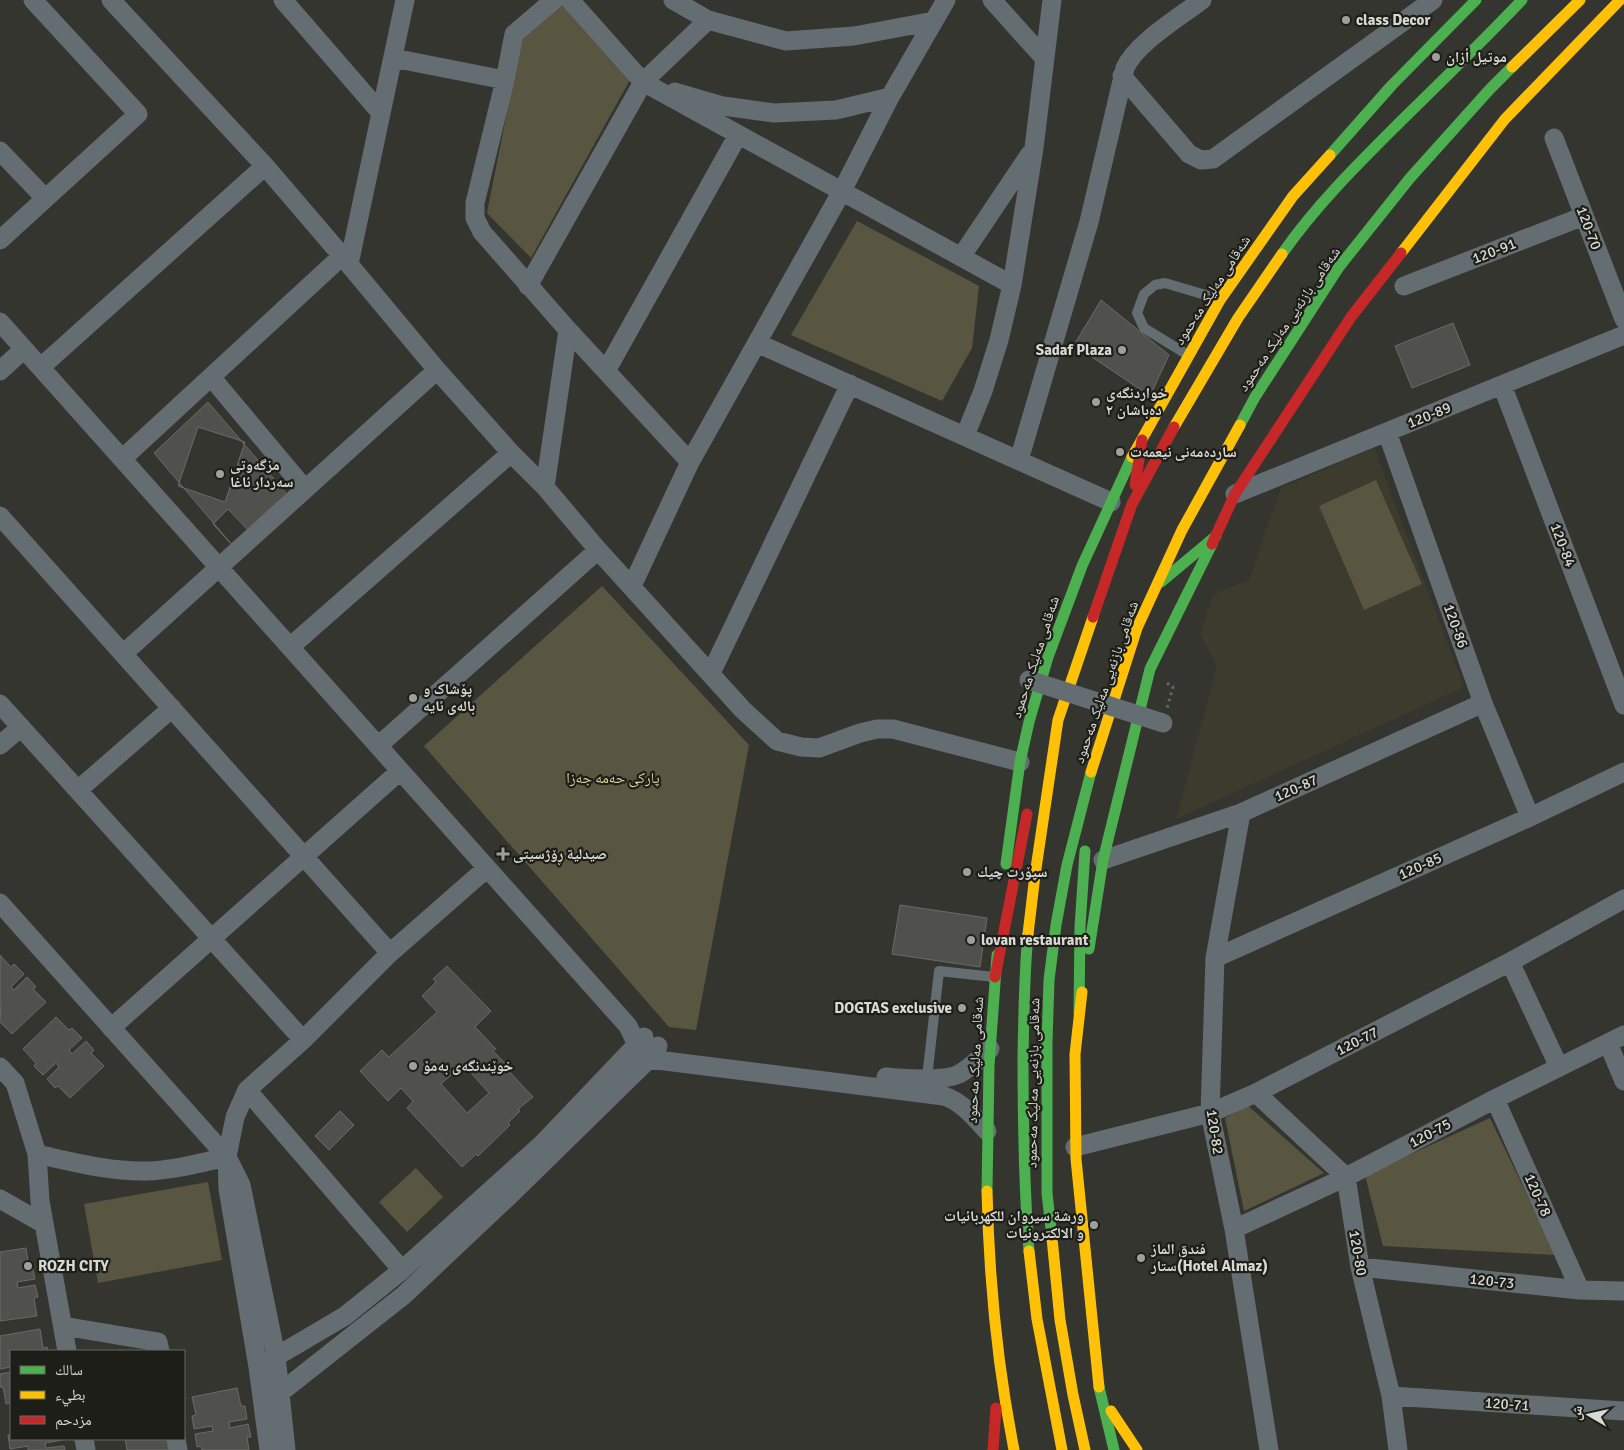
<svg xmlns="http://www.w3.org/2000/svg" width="1624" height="1450" viewBox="0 0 1624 1450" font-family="Signika,'Noto Naskh Arabic',sans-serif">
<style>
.built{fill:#3d3b2d}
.green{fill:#585640}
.building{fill:#50504c;stroke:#6b6a66;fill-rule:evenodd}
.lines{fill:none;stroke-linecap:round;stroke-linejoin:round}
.path{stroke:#63686a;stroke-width:3;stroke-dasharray:2.5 4;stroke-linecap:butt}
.lane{stroke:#646d71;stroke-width:10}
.street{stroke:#646d71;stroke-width:19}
.fast{stroke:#4caf50;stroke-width:11}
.slow{stroke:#ffc107;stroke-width:11}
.jam{stroke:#c62828;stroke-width:11}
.street-bridge{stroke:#646d71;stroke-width:19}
.poi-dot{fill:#a0a09a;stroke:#1e1e19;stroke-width:2}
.labels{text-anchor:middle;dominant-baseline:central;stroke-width:4.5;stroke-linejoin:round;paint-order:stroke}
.poi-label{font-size:15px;font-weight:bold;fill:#d9d9d3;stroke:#1e1e19;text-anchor:start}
.street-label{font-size:15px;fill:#d9d9d3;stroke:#1e1e19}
.park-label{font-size:15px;fill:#d9d29a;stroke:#1e1e19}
</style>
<rect width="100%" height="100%" fill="#353530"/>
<!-- built -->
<path class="built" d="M1374,448l90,239 -288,132 41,-152 -17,-33 13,-39 36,-15 32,-92z"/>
<!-- green -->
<path class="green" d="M564,0l72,69 -105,189 -44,-45 35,-177z
M857,221l122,65 -7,62 -30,53 -151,-66z
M1376,480l46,104 -58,26 -45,-104z
M602,586l147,159 -53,285 -27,-3 -245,-281z
M1247,1105l77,68 -80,38 -19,-93z
M1490,1118l66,137 -173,-9 -18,-71z
M416,1168l27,29 -36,35 -28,-30z
M208,1182l14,78 -124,23 -14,-79z"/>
<!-- building -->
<path class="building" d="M1101,300l68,55 -19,41 -76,-51z
M1453,323l17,42 -58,23 -17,-42z
M208,402l79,92 -54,52 -79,-93z
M198,427l47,15 -20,60 -47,-16z
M228,509l21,22 -16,15 -20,-22z
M900,905l87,13 -7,49 -88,-13z
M0,955l11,12 3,-3 10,10 -13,13 3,3 13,-13 9,10 -3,2 13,13 -34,32 -12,-12 1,-19 -1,-1z
M447,966l44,45 -16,16 21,22 -3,2 14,14 -2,2 28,30 -15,12 2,2 -12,12 2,2 -32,31 -2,-2 -14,13 -55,-59 6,-7 -12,-13 -13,13 -28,-30 22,-21 7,7 48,-45 -15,-16 14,-14 -3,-3zM463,1064l26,29 -22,20 -26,-29z
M56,1017l13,13 3,-2 10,10 -13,12 3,4 14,-13 8,9 -3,3 13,13 -34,32 -12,-12 -3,2 -8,-9 12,-12 -3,-4 -13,12 -9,-9 2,-3 -13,-14z
M340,1111l14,14 -25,25 -14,-14z
M26,1248l3,19 3,-1 3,13 -18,3 1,6 17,-3 3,12 -4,1 3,18 -37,5v-69z
M40,1329l3,19 4,-1 1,4h-37v16l-11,2v-33z
M11,1372v31l-5,1 -3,-17h-3v-13z
M237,1388l4,18h4l2,13 -18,3 1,6 18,-4 3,13h-4l2,13h-47l-1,-4 -4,1 -2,-13 18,-3 -1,-5 -18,3 -2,-13 4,-1 -4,-18z
M8,1435h3v4h52v1l-18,3 1,5 18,-2 1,4h-37v-4l-18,3z
M125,1439h46l6,11h-50z"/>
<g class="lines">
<!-- path -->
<path class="path" d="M1167,683l6,4 -6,21"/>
<!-- lane -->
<path class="lane" d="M1188,355l-44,-27 -7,-15 7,-19 11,-9 10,-2 54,16
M927,1078l12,-107 55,6"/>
<!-- street -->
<path class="street" d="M111,0l154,166 77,90 95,114 74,83 34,34 53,63 145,160 34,31 24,6 18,1 41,-15 17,-4h16l127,33
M283,0l98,113
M554,0l-40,34 -9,46 -30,123v15l7,14 86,98 122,132
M570,0l73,82 369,203
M673,0l35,20 78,21 68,-5 80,-15
M992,0l53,59
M393,58l112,22
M1122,76l67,78 12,6 12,-1 220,-159
M675,92l48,14 51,7 62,-3 54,-13
M1554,138l70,181
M0,151l45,47
M0,240l138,-126 -105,-114
M961,257l69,-103
M349,264l56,-264
M528,286l115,-204 65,-62
M1404,286l180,-70
M0,322l628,704 9,19 12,14 295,37c18,6 30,21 43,35
M757,343l354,159
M41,367l224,-201
M0,371l24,-22
M606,371l132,-236
M211,377l94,112
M1502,385l122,320
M1387,432l96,271 47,114
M965,436l18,-45 16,-51 13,-55 22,-137 18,-148
M122,459l220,-203
M1019,460l70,-238 36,-154c11,-25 55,-51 77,-68
M545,487l23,-157
M1235,494l389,-159
M0,516l390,437
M632,586l58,-124 152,-271 48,-94 56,-97
M290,647l221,-194
M123,654l314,-284
M711,673l139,-289
M0,704l303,336
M0,745l21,-18
M378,746l220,-196
M78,790l94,-82
M1241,813l-26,145 -5,155 24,116 35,221
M1103,860l138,-47 242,-110
M0,903l227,254 14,28 35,171 10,94
M1215,958l315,-141 94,-45
M1510,962l49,105
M111,1028l289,-257
M1608,1043l16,38
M0,1067l15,16 22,71 3,47 27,150
M886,1077c16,2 60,4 73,-3 12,-6 21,-17 31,-25
M247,1090l155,180
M1256,1093l90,84 14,90 31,129 7,54
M1495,1099l85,191
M1075,1147l135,-34 46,-20 254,-131 114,-63
M37,1154c36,8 73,18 110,17 27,-1 54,-8 80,-14
M0,1199l44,25
M1234,1229l112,-52 149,-78 129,-64
M1360,1267l220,23 44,1
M63,1326l95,16 2,9
M267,1362l78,-46 57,-46 140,-126 102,-107
M273,1396l8,-4 123,-97 105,-99 140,-137 9,-13
M1391,1396l233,15
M84,1439l2,11
M176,1439l2,11
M269,1450l-11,-83 -30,-178 -1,-32 8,-40 12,-27 56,-50 87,-87 97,-85"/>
<!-- fast -->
<path class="fast" d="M1330,155l62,-70 84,-85
M1282,254c34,-49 77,-91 119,-133 41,-40 82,-80 121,-121
M1240,425l15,-28 84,-130 71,-89 80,-89 22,-22
M1161,582l55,-46
M1006,864l14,-102 9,-40 19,-65 34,-91 50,-109
M1028,934c-4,41 -4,81 -5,122 0,65 1,130 6,195
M1089,949l14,-89 47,-191 62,-125
M1079,1013l1,-86 5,-76
M987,1191l2,-125 8,-111
M1052,1238l-5,-45v-151l2,-62 7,-55 11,-60 24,-93
M1099,1387l15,63"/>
<!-- slow -->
<path class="slow" d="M1512,67l68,-67
M1401,253l104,-134 115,-119
M1174,427l64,-109 44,-64
M1132,457l88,-157 73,-104 37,-41
M1091,772l46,-144 45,-98 58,-105
M1028,934l7,-59 23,-155 35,-103
M1082,992l-7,62 1,105 23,228
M987,1191c2,88 10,173 27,259
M1052,1238l8,82 13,75 12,55
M1029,1251l8,68 25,131
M1111,1411l26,39"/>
<!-- jam -->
<path class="jam" d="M1135,485l7,-45
M1212,544l23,-50 116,-177 50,-64
M1093,617l39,-113 42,-77
M995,977l32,-163
M993,1450l3,-42"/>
<!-- street-bridge -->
<path class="street-bridge" d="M1029,680l134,43"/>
</g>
<!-- markers -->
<g class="poi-dot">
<circle cx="1346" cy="20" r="5"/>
<circle cx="1436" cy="57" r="5"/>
<circle cx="1122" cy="350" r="5"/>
<circle cx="1096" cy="402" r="5"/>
<circle cx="1120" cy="452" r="5"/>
<circle cx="220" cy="474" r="5"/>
<circle cx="413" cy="698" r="5"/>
<path d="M500.5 846.5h5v5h5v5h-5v5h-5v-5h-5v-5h5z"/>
<circle cx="967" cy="872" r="5"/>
<circle cx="971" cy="940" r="5"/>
<circle cx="962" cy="1008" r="5"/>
<circle cx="413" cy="1066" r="5"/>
<circle cx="1094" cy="1225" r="5"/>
<circle cx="1141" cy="1258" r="5"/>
<circle cx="28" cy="1266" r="5"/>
</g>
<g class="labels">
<!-- poi labels -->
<g class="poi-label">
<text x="1356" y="20">class Decor</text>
<text x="1446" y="57">موتيل أزان</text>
<text x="1112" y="350" text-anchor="end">Sadaf Plaza</text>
<text x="1106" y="393">خواردنگەی<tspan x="1106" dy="17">دەباشان ٢</tspan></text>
<text x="1130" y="452">ساردەمەنی نیعمەت</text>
<text x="230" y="465">مزگەوتی<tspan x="230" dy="17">سەردار ئاغا</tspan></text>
<text x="423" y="689">پۆشاک و<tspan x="423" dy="17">بالەی ئایە</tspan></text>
<text x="513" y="854">صيدلية ڕۆژسیتی</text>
<text x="977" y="872">سپۆرت چيك</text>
<text x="981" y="940">lovan restaurant</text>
<text x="952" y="1008" text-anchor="end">DOGTAS exclusive</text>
<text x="423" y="1066">خوێندنگەی بەمۆ</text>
<text x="1084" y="1216" text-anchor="end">ورشة سيروان للكهربائيات<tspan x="1084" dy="17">و الالكترونيات</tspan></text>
<text x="1151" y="1249">فندق الماز<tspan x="1151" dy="17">ستار(Hotel Almaz)</tspan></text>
<text x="38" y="1266">ROZH CITY</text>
</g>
<!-- street labels -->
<g class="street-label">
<text transform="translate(1589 228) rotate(69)">120-70</text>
<text transform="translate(1494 251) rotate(-21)">120-91</text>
<text transform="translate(1212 290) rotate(-57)">شەقامی مەلیک مەحمود</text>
<text transform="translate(1289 319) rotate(-56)">شەقامی بازنەیی مەلیک مەحمود</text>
<text transform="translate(1429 415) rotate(-22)">120-89</text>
<text transform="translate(1563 545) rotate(69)">120-84</text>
<text transform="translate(1456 626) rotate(70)">120-86</text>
<text transform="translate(1035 657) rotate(-72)">شەقامی مەلیک مەحمود</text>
<text transform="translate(1106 682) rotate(-71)">شەقامی بازنەیی مەلیک مەحمود</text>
<text transform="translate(1296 788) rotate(-24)">120-87</text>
<text transform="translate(1420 866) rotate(-24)">120-85</text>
<text transform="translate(1357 1041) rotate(-27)">120-77</text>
<text transform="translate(975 1060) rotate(-87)">شەقامی مەلیک مەحمود</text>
<text transform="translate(1033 1083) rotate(-89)">شەقامی بازنەیی مەلیک مەحمود</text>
<text transform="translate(1215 1132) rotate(81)">120-82</text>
<text transform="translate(1430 1133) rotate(-28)">120-75</text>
<text transform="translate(1538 1195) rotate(66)">120-78</text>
<text transform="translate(1358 1253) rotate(80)">120-80</text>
<text transform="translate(1492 1281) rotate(6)">120-73</text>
<text transform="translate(1507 1404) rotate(4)">120-71</text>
</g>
<!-- park labels -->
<g class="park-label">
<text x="613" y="778">پارکی حەمە جەزا</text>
</g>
</g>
<!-- legend -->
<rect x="10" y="1350" width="175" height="90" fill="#1e1e19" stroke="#696963"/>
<rect x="20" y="1366" width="25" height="8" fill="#4caf50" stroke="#696963"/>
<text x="55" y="1375" font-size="15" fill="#d9d9d3">سالك</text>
<rect x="20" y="1391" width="25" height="8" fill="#ffc107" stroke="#696963"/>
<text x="55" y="1400" font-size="15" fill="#d9d9d3">بطيء</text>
<rect x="20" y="1416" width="25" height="8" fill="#c62828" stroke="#696963"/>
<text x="55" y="1425" font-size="15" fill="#d9d9d3">مزدحم</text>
<!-- north arrow -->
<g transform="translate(1589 1415) rotate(279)" stroke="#1e1e19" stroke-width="4" paint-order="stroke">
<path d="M0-4L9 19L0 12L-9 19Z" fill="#d9d9d3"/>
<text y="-8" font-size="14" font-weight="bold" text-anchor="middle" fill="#d9d9d3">ش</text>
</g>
</svg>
